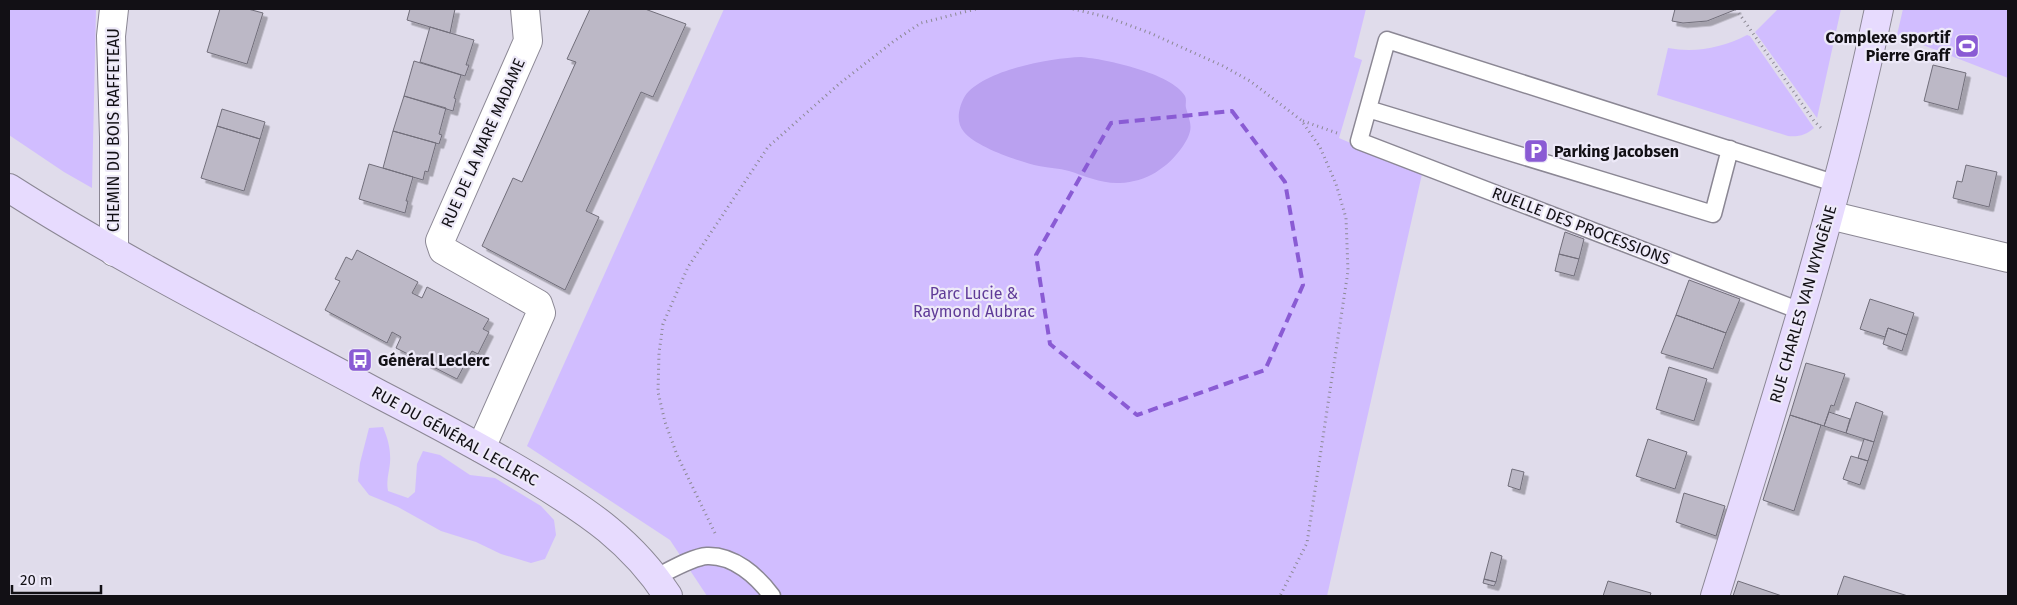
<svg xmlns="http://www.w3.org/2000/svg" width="2017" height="605" viewBox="0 0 2017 605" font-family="'Fira Sans',sans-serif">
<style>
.green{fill:#d1bdff}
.water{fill:#baa1f0}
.building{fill:#bcb8c6;stroke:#716e7a;filter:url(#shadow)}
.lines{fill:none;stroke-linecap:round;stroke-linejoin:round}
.lane-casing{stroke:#8b8794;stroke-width:19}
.street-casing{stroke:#8b8794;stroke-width:30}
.secondary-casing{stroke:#8b8794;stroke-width:30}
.path{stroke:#8c8994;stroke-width:3;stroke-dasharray:1 4;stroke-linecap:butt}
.lane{stroke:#fff;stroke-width:16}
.street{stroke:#fff;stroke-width:28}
.secondary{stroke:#e7dbfe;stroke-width:28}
.marked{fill:none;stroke:#8a5bd4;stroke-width:4;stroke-dasharray:10 6;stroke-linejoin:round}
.labels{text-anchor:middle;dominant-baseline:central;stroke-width:4.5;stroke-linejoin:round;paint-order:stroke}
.poi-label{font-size:16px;font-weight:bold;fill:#121015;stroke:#ede9f8;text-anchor:start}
.street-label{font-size:16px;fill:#121015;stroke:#ede9f8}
.park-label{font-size:16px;fill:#603c98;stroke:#ede9f8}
</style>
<defs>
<filter id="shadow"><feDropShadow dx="4.5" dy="4.5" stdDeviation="0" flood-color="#0004"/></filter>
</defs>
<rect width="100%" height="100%" fill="#e0dceb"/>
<!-- green -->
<path class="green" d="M9,9h87l-4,179 -28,-16 -55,-37z
M724,9h642l-12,48 8,3 -23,78 83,36 -95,422h-620l-37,-56 -143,-94z
M1778,9h63l-24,109 -62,-86z
M1903,9h105v69l-111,-43z
M1747,35l3,1 64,92c-8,7 -15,9 -26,8l-131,-41 11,-47c27,5 54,0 79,-13z
M383,427c5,12 8,23 7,36 -1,10 -4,17 -2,28l20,7 7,-6 2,-28 6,-13 17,4 30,20 25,3 46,28 13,14 2,15 -11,24 -14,4 -30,-9 -25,-12 -35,-11 -43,-24 -29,-12 -11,-14 2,-18 9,-35z"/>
<!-- water -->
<path class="water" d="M1081,57c24,2 91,16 104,39 2,4 0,8 1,12 5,17 8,21 -3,38 -15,22 -37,36 -63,37 -18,1 -35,-7 -51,-12 -10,-3 -20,-3 -30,-5 -19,-4 -63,-19 -75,-34 -9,-10 -5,-26 1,-36 18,-26 86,-38 116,-39z"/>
<!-- building -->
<path class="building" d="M220,9h28l15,4 -16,51 -40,-12z
M410,9h45l-5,24 -43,-13z
M590,9h55l41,15 -33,73 -12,-5 -55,119 13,6 -34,73 -83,-44 31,-68 9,4 54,-120 -9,-3z
M1675,9h62l-30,12 -24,2 -11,-2z
M430,27l44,13 -8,25h3l-4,11 -45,-14z
M414,61l47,14 -7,23 2,1 -3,12 -49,-15z
M1933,65l33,8 -8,37 -34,-9z
M404,96l42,12 -7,26 3,1 -3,9 -46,-13z
M222,109l43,13 -5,17 -43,-13z
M217,126l43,13 -16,52 -43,-13z
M393,131l43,12 -8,29 -3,-1 -2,9 -40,-12z
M369,164l44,13 -7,24h2l-3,12 -46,-14z
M1966,165l31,7 -8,35 -36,-9 4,-17 5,1z
M1565,232l19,7 -5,20 -20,-5z
M357,250l61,32 -6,11 10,5 5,-11 62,32 -6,10 6,3 -11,22 -6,-3 -15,28 -61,-31 5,-11 -9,-5 -5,11 -62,-33 15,-29 -5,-2 11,-22 6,3z
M1559,254l20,5 -5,17 -19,-5z
M1689,280l51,19 -14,34 -50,-18z
M1870,299l44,14 -7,22 -19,-7 -3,9 -25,-8z
M1676,315l50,18 -13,36 -52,-16z
M1888,328l19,7 -5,16 -19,-7z
M1806,363l39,11 -11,32 -3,-1 -7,21 -34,-11z
M1669,367l38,12 -13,42 -38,-12z
M1856,402l27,10 -9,30 -28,-9z
M1829,412l21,7 -4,14 -22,-7z
M1790,415l31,10 -27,86 -31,-11z
M1648,439l39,13 -12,37 -39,-13z
M1864,439l10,3 -6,19 -10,-3z
M1851,456l17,5 -8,24 -17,-6z
M1512,469l12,3 -4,18 -12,-4z
M1684,493l41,13 -9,30 -40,-14z
M1491,552l11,4 -6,26 -12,-3z
M1844,576l64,20h-71z
M1484,579l12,3 -2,4 -11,-3z
M1608,581l43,12 -1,3h-47z
M1738,581l44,15h-49z"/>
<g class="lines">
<defs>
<path id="lane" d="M1368,109l345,105 17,-65
M1803,312l-444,-171 28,-101 450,144
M656,577c13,-6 36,-20 51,-21 27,-1 50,20 65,40"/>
<path id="street" d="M1829,215l179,43
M114,252v-115l-3,-101 3,-27
M481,448l60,-135 -3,-9 -95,-54 -3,-9 88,-200 -3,-32"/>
<path id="secondary" d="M9,188c119,76 246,139 370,206 52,27 104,54 155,85 54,33 98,62 134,117
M1715,596c60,-194 122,-388 164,-587"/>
</defs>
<!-- lane casing -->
<use href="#lane" class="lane-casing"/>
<!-- street casing -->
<use href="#street" class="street-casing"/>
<!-- secondary casing -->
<use href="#secondary" class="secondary-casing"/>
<!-- path -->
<path class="path" d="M1073,9l34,8 43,16 73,33 27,15 51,39 19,27 16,37 10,34 2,53 -41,272 -27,53
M1736,9l78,112 7,7
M1303,121l34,12
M715,533l-38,-78 -12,-33 -7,-30 1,-39 4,-29 25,-57 80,-120 71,-63 55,-43 27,-18 55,-14"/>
<!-- lane -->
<use href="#lane" class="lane"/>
<!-- street -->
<use href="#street" class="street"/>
<!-- secondary -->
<use href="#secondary" class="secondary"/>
</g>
<!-- marked area -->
<path class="marked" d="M1232,111l53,71 18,103 -38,85 -128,45 -87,-71 -14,-89 75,-132z"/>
<!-- icons -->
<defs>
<symbol id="stadium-square" viewBox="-11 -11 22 22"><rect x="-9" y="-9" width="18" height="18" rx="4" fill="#8a5bd4" stroke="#ede9f8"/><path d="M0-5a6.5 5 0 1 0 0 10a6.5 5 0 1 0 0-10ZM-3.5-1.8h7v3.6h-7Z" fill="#fff"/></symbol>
<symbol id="parking-square" viewBox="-11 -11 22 22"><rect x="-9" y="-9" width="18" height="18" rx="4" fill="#8a5bd4" stroke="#ede9f8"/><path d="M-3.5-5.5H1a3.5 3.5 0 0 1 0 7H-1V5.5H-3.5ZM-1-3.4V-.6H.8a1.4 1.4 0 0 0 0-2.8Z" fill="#fff"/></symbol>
<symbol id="bus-square" viewBox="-11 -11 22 22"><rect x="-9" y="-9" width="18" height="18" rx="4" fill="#8a5bd4" stroke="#ede9f8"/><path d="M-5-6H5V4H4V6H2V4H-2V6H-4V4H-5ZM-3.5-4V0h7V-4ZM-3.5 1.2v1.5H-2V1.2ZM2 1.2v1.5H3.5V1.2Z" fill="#fff"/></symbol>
</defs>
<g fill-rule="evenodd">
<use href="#stadium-square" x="1953" y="32" width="28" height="28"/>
<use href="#parking-square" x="1522" y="137" width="28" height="28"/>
<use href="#bus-square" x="346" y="346" width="28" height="28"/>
</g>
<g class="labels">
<!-- poi labels -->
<g class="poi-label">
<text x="1950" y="37" text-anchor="end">Complexe sportif<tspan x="1950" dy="18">Pierre Graff</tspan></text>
<text x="1554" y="151">Parking Jacobsen</text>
<text x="378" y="360">Général Leclerc</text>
</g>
<!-- street labels -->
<g class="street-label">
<text transform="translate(113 130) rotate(-90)">CHEMIN DU BOIS RAFFETEAU</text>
<text transform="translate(483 143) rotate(-66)">RUE DE LA MARE MADAME</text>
<text transform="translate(1581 226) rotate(21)">RUELLE DES PROCESSIONS</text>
<text transform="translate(1803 304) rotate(-74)">RUE CHARLES VAN WYNGÈNE</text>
<text transform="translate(455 436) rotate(29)">RUE DU GÉNÉRAL LECLERC</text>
</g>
<!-- park labels -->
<g class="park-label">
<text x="974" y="293">Parc Lucie &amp;<tspan x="974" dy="18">Raymond Aubrac</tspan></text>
</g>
</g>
<!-- border -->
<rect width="2017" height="605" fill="none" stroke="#121015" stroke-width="20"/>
<!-- scale -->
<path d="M12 585v8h89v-8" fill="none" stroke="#121015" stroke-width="2.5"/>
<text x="20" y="585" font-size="15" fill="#121015" stroke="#ede9f8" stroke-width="4" paint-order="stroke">20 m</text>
</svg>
